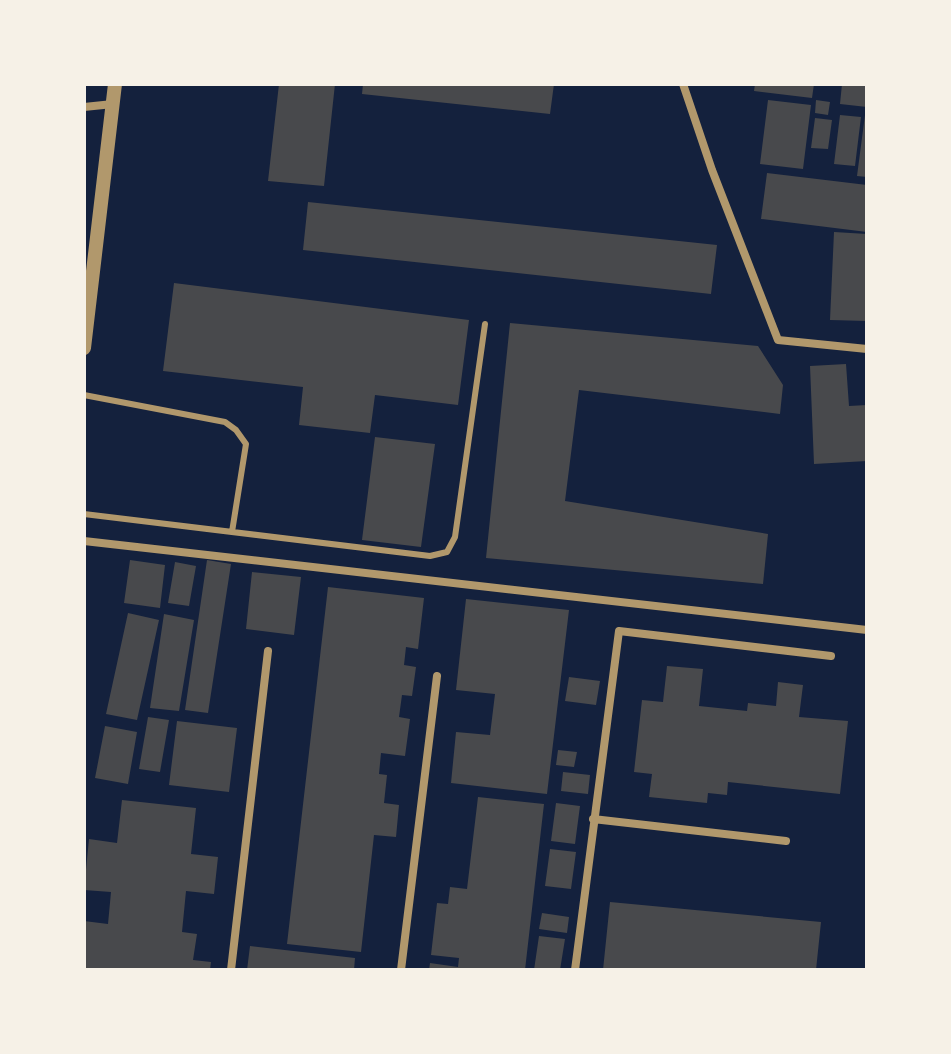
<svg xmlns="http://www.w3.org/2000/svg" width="951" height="1054" viewBox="0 0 951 1054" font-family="'Golos Text',sans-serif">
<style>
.building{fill:#48494c}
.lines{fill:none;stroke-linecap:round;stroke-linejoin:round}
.service{stroke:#b1986c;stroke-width:6}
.minor{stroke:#b1986c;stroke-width:8}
.tertiary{stroke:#b1986c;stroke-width:14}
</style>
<rect width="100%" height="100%" fill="#14213d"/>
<!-- building -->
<path class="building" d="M279,84h56l-11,102 -56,-5z
M363,84h191l-4,30 -188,-20z
M755,84h59l-2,14 -58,-7z
M842,84h25v23l-27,-3z
M768,100l43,5 -8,64 -43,-5z
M816,100l14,2 -2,13 -13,-2z
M840,115l21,2 -6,49 -21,-2z
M865,115l2,1v61l-10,-1z
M815,118l17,2 -4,29 -17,-1z
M767,173l100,12v47l-106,-13z
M308,202l409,43 -6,49 -408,-44z
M834,232l33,2v87l-37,-1z
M174,283l295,37 -11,85 -83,-10 -5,38 -71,-8 4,-38 -140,-16z
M510,323l248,23 25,39 -3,29 -201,-24 -14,111 203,33 -5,50 -277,-26z
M846,364l3,42 18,-1v56l-53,3 -4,-98z
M375,437l60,7 -14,103 -59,-7z
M130,560l35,5 -5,43 -36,-5z
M207,560l24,4 -23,149 -23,-3z
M175,562l21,4 -7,40 -21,-3z
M252,572l49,5 -7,58 -48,-6z
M328,587l96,11 -6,51 -12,-2 -2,18 12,2 -4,29 -10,-1 -3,22 11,2 -5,37 -24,-3 -2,21 8,1 -3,28 15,2 -3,32 -22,-2 -13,117 -74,-8z
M466,599l103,11 -22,184 -96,-11 5,-51 34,3 5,-41 -39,-4z
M128,613l31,7 -22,100 -31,-6z
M164,614l30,6 -15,91 -29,-3z
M667,666l36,3 -4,37 48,5 1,-8 28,3 2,-24 25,3 -4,32 49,4 -8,73 -112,-12 -1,13 -19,-2 -1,10 -58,-6 3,-23 -18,-2 8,-72 21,2z
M569,677l31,4 -4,24 -31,-4z
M148,717l21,3 -9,52 -21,-3z
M177,721l60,7 -8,64 -60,-7z
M105,726l32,6 -9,52 -33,-6z
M558,750l19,2 -3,15 -18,-2z
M563,772l27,3 -2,19 -27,-3z
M478,797l66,7 -19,166h-96l1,-7 28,4 1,-9 -28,-3 6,-52 11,1 2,-17 17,2z
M122,800l74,8 -5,46 27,3 -4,37 -28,-3 -4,41 15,2 -4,26 18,2 -1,8h-126v-49l24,3 3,-32 -27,-2 5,-51 28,4z
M556,803l24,3 -5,38 -24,-3z
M550,849l26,3 -5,37 -26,-3z
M610,902l211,20 -5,48h-213z
M542,913l27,4 -2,16 -28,-4z
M539,936l26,3 -5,31h-26z
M250,946l105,12 -1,12h-107z"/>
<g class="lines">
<!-- service -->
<path class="service" d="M84,395l141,27 11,8 10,14 -14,88
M84,514l346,42 17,-4 8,-15 30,-213"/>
<!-- minor -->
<path class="minor" d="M683,84l29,86 66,170 89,9
M84,107l29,-3
M84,541l783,89
M593,819l193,22
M231,970l37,-319
M401,970l36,-294
M575,970l44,-339 212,25"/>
<!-- tertiary -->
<path class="tertiary" d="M84,348l31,-264"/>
</g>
<!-- border -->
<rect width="951" height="1054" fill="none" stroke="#f6f1e7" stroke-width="172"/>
</svg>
